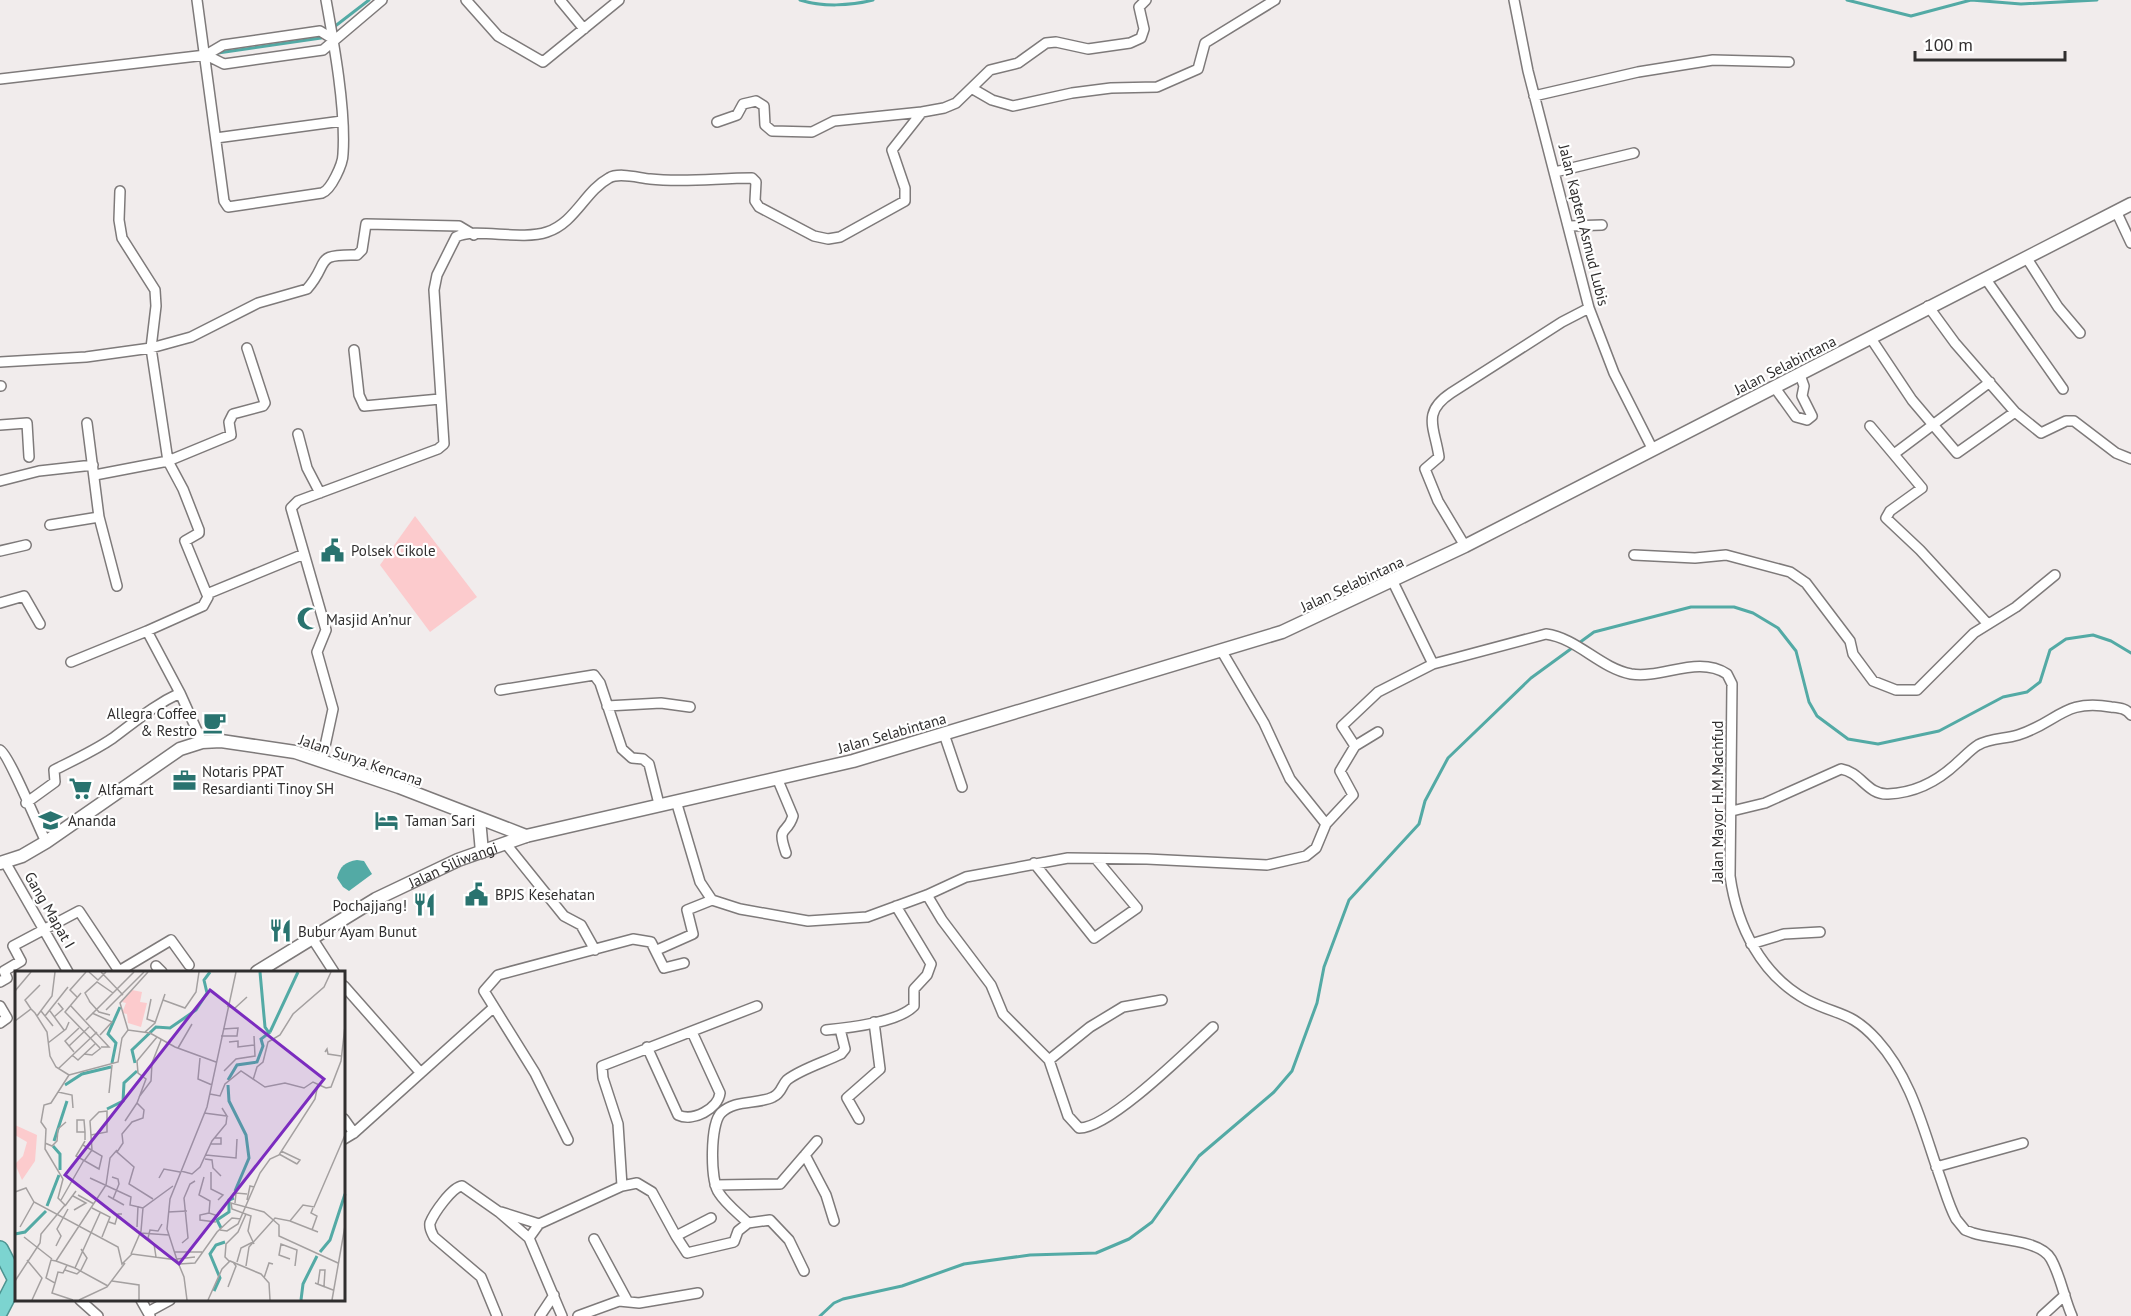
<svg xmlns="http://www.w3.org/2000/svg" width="2131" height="1316" viewBox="0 0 2131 1316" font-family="'PT Sans',sans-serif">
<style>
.green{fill:#fccbcd}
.water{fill:#53aaa5}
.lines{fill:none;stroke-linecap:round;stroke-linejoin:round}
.stream{stroke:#53aaa5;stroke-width:3}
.minor-casing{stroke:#7e7a7a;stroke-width:12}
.tertiary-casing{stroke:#7e7a7a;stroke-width:15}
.trunk-casing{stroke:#4c9390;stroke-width:18}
.minor{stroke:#fff;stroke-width:9}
.tertiary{stroke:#fff;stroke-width:12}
.trunk{stroke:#7cd4d0;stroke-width:15}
.labels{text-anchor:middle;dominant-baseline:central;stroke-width:4.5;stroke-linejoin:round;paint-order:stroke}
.street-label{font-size:15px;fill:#302e2e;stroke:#fff}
.poi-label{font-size:15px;fill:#302e2e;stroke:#fff;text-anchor:start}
.inset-river{fill:none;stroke:#53aaa5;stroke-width:3}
.inset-road{fill:none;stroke:#a4a0a0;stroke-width:1.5}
.view{fill:#7b2cbf;fill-opacity:0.15;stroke:#7b2cbf;stroke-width:3}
.inset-edge{fill:none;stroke:#302e2e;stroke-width:3}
</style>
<rect width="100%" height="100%" fill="#f1ecec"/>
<!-- green -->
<path class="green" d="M415,516l62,81 -47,35 -50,-67z"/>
<!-- water -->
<path class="water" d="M357,860l7,1 8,13 -23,17 -6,-4 -6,-9c3,-12 8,-16 20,-18z"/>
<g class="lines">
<!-- stream -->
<path class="stream" d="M800,0c22,7 50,6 73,0
M1847,0l64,16 60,-16 50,4 76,-4
M334,27l35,-27
M218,53l103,-15
M820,1316l14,-13 9,-4 59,-13 62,-22 66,-9 66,-2 33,-14 23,-17 47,-66 75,-64 18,-21 25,-68 7,-36 25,-67 70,-76 6,-23 23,-43 83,-80 63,-46 97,-25h43l19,6 25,15 18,23 13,51 8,14 31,23 30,5 61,-13 64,-34 24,-5 13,-10 10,-32 16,-11 27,-4 18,6 20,12"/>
<defs>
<path id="minor" d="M197,0l27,201 4,6 94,-14c9,-3 21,-29 21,-39 3,-44 -9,-110 -17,-154
M466,0l32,36 45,26 76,-62
M560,0l24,29
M1514,0l14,71 61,237 25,65 38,75
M206,55l18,9 99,-14 59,-50
M0,79l206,-24 17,-10 97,-14 13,8
M973,89l19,11 21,6 59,-13 39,-5 46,-1 41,-18 7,-26 70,-43
M1534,96l104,-24 75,-12 76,2
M717,122l20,-7 6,-11 13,-3 8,5 1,19 7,6 40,1 22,-11 88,-9
M216,138l126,-17
M1555,172l79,-19
M120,191l-1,29 3,18 33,52 1,16 -5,42 17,113 15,28 16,41v3l-14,8 23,56 -5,9 -56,25 33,62 22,49
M2116,211l15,32
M1570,226l32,-1
M2026,257l32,50 22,26
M1985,278l78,111
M1870,337l42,63 45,53 58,-41 -60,-69 -27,-37
M354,350l5,45 5,11 76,-7
M0,362l86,-5 65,-9 40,-11 67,-34 49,-14c24,-27 5,-35 50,-34l5,-5 4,-26 93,2 15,9
M0,386h1
M1775,388l21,29 11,3 5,-4 -10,-20 2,-10 -4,-11
M2015,412l26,21 25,-12h8l42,32 15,6
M87,423l12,94 18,69
M0,425l27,-2 2,34
M1870,426l52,62 -32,23 -4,7 34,32 67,73
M298,434l9,34 13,25
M1894,454l96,-72
M95,475l73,-14 63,-26 -2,-13 4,-8 30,-8 2,-3 -18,-55
M0,481l39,-10 54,-6
M50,525l49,-8
M1465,546l-27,-45 -13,-32 14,-12c-4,-29 -18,-44 12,-64l111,-71 27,-14
M0,551l26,-6
M1634,555l61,3 31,-3 64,17 16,11 44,58 3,13 20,27 23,9h21l57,-57 42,-26 39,-32
M1393,582l40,82 113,-30c31,4 54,34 85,40 31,5 67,-19 96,0l5,10 -2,192c7,50 31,99 77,124 31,16 44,11 70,40 35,39 46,89 63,137 5,14 9,29 16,42l9,11 8,3c21,7 67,6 78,26 10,18 13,39 21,57
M207,594l97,-40
M0,603l24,-7 16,28
M1221,650l43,73 26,56 36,45 27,-29 -13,-24 15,-25
M71,662l76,-31
M500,690l94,-15 6,8 22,66 10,9 11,1 6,5 10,40
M607,706l54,-3 29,4
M1378,732l-23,14 -13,-20 36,-34 55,-28
M944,734l18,53
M0,750c8,3 39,78 46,92
M322,760l11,-51 -16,-57 9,-22 -35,-122 7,-7 140,-52 6,-5 -10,-154 3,-15 19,-38c18,-10 65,4 91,-5 28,-9 38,-41 62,-54 10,-6 30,0 41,1 34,4 68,-1 102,-1l4,4 -1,19 4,6 55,29 14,3 12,-2 65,-36v-13l-13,-38 30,-38 22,-4 12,-5 34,-33 28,-7 28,-20 10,-1 32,7 42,-6 11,-5 3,-9 -5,-22 7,-7
M777,778l16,38c-6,20 -17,8 -7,37
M676,801l24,81 12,18 28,9 68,12 59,-4 60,-22 39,-18 102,-19 79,1 120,6 39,-9 10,-8 10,-24
M26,803l29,-21 -1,-12c20,-10 40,-19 59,-32 23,-17 41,-33 67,-45
M1732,811l33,-8 76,-34c20,3 26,26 47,25 26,-1 50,-13 69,-31 7,-6 13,-13 21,-18 12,-7 27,-6 40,-10 39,-12 46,-37 93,-28 8,1 15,1 20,8
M506,844l58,72 17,9 14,25
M5,862l63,110
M1034,863l60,75 43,-30 -41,-49
M927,895l15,25 49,65 12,29 46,46 19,56 11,12c30,1 110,-79 134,-101
M312,938l22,34
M1751,944l33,-10 36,-2
M657,950l36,-16 -6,-24 25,-10
M156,966l6,6
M0,982l7,-4 -3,-7 17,-10 -8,-15 66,-35 40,60 52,-31 18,25
M344,986l76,86
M0,1006l7,12 -7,5
M826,1030c22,-2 73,-8 88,-24v-17l13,-14 4,-11 -35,-58
M647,1047l31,68c15,7 40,-6 42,-22l-28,-61
M1049,1060l41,-33 33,-20 39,-7
M344,1119l10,14
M859,1119l-12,-21 33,-29 -6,-47
M344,1139l10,-6 139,-125
M568,1140l-33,-67 -51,-82 14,-16 135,-36 18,3 13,26 20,-5
M805,1155l21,40 8,26
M1936,1167l87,-24
M715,1185l65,-1 37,-43
M622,1186l15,-3 15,9 24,44 35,-18
M501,1212l38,12
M748,1223l22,-3 19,20 15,31
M676,1236l11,17 47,-11 4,-11 10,-8c-10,-10 -22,-19 -29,-30 -9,-12 -9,-69 2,-80 14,-14 36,-8 52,-16 9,-4 8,-11 14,-17 14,-11 38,-18 54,-26l4,-5 -5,-20
M594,1239l34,63
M80,1300l18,16
M141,1300l9,16
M148,1312l22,-12
M497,1316l-16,-39 -47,-40c-2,-4 -5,-8 -4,-14 4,-10 22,-36 32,-37l37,26 30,26
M540,1316l14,-21
M562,1316l-33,-78 10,-14 83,-38 -4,-62 -15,-46 -1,-12 155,-60
M578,1316l41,-15 20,2 59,-10
M2042,1316l23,-21"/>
<g id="tertiary">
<path d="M479,819l3,33"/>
<path d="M0,863l22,-7 24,-14 134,-93 22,-7 19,-1 74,11 104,35 127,49"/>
<path id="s1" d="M257,972l119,-73 82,-39 68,-24 327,-75 429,-129 183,-86 666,-342"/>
</g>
<path id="trunk" d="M0,1249l16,31 -16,31"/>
</defs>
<!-- minor casing -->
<use href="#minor" class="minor-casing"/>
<!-- tertiary casing -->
<use href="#tertiary" class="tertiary-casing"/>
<!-- trunk casing -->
<use href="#trunk" class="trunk-casing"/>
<!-- minor -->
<use href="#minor" class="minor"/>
<!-- tertiary -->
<use href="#tertiary" class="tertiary"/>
<!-- trunk -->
<use href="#trunk" class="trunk"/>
</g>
<!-- icons -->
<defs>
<symbol id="civic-bare" viewBox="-9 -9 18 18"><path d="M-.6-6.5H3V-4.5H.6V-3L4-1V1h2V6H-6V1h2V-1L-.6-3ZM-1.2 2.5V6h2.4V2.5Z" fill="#29736f" stroke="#fff" stroke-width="2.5" paint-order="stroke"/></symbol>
<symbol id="mosque-bare" viewBox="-9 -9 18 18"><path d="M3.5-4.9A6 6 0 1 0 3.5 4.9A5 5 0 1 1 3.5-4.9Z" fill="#29736f" stroke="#fff" stroke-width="2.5" paint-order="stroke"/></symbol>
<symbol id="cafe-bare" viewBox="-9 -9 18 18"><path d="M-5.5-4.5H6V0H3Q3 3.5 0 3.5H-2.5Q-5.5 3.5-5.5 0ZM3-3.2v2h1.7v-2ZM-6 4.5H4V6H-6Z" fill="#29736f" stroke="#fff" stroke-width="2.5" paint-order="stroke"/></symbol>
<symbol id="office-bare" viewBox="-9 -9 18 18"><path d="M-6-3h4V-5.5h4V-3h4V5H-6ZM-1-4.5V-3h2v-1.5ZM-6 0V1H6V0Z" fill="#29736f" stroke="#fff" stroke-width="2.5" paint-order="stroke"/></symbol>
<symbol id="supermarket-bare" viewBox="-9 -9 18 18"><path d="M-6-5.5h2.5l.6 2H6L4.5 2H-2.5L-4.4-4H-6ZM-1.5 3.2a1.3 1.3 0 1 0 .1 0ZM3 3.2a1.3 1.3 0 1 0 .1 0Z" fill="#29736f" stroke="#fff" stroke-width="2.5" paint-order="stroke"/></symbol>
<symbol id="school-bare" viewBox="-9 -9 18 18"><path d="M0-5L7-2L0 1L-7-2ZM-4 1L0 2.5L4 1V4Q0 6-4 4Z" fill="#29736f" stroke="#fff" stroke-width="2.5" paint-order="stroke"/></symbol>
<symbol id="hotel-bare" viewBox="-9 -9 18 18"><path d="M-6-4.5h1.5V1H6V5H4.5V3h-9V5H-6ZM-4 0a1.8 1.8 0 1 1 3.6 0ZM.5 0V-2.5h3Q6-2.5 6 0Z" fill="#29736f" stroke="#fff" stroke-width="2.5" paint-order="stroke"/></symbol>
<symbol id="restaurant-bare" viewBox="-9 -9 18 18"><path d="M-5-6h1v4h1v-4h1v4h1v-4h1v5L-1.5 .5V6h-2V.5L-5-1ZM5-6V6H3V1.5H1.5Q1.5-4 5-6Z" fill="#29736f" stroke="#fff" stroke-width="2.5" paint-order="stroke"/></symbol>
</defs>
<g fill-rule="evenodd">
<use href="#civic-bare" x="316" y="534" width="33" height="33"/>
<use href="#mosque-bare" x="292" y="602" width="33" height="33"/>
<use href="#cafe-bare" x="198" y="706" width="33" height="33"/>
<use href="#office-bare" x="168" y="764" width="33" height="33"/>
<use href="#supermarket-bare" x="64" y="772" width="33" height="33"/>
<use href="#school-bare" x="34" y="804" width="33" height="33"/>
<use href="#hotel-bare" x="370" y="804" width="33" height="33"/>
<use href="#civic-bare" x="460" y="878" width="33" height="33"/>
<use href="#restaurant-bare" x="408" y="888" width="33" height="33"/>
<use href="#restaurant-bare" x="264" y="914" width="33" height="33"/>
</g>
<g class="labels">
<!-- street labels -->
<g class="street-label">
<text transform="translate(1584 225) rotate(76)">Jalan Kapten Asmud Lubis</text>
<text transform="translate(1785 365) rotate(-27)">Jalan Selabintana</text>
<text transform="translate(1352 584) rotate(-25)">Jalan Selabintana</text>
<text transform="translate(892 733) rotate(-16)">Jalan Selabintana</text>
<text transform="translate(361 760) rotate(19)">Jalan Surya Kencana</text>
<text transform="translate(1717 802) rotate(-90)">Jalan Mayor H.M.Machfud</text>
<text stroke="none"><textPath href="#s1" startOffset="224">Jalan Siliwangi</textPath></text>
<text transform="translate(50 910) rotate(60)">Gang Mapat I</text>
</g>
<!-- poi labels -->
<g class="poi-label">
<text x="351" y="550">Polsek Cikole</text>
<text x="326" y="619">Masjid An’nur</text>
<text x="197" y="713" text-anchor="end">Allegra Coffee<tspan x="197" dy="17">&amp; Restro</tspan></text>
<text x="202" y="771">Notaris PPAT<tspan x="202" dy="17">Resardianti Tinoy SH</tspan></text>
<text x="98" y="789">Alfamart</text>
<text x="68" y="820">Ananda</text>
<text x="405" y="820">Taman Sari</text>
<text x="495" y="894">BPJS Kesehatan</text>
<text x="407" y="905" text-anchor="end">Pochajjang!</text>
<text x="298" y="931">Bubur Ayam Bunut</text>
</g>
</g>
<!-- overview -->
<g transform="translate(15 971)">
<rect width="330" height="330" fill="#f1ecec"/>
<path d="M117,19l10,2 -2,10 7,1 -6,24 -13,-4 -1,-9 -5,-1 4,-10 -4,-1zM0,154l22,10 -2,26 -13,19 -7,-16 8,-8 4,-14 -12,-7z" fill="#fccbcd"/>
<path class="inset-river" d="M255,61l28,-60M97,92l4,-20 -8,-9 12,-27M120,92l-3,-13 24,-23 14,1 26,-18 11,-17 -3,-13 6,-8M213,109l9,-15 20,-3 6,-16 -2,-7 8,-6 -4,-6 -5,-55M50,114l17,-11 29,-7M213,114l1,16 17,34 3,23 -14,33M92,138l16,-8 1,-18 13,-12M39,170l13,-40M38,175l7,8v16M32,235l12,-31M206,257l-4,-8 12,-8v-12l5,-2M0,263l10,-2 21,-21M305,281l10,-12 15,-46M199,320l6,-13 -10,-24 6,-9 9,-3M286,329l2,-16 14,-28"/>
<path class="inset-road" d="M74,1l9,8 8,-8M86,1l22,23M0,20l16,-19M66,22l-16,19 35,36M62,26l-7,-7 16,-18M136,28l-4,20 8,3M148,29l22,8 11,-16 3,-20M74,30l10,11 11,3M75,31l-5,-9 12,-11 16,11M55,34l39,42h-8M212,35l8,2 12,-11M16,38l-6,-9 15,-15M91,39l38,-38M26,40l12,15M35,40l14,19M77,42l20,9 -12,13M22,45l15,-20 3,-24M30,45l23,-29M39,46l9,-8 -5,-6M71,49l48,-48M0,50l16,-12 4,4 12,19 3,24 6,11 13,8M113,59l-8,-27 28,-31M130,61l10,-9 10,-29M206,65h16l1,-8 -15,1M214,71l9,-1v6l16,-2M33,72l18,-14 3,-7M54,75l20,-19M163,77l14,-24M59,81l-9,-11 14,-13M310,81l2,-3 1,5 13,2M69,83l8,1 9,-7M57,84l6,5 17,-16M185,87l-2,21 14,6M44,97l38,-36M209,100l12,-12 19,-3 -1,-20M54,104l49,-13 4,-24 6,-8 22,3 25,14 41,15M238,109l4,-13 6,-5 5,-20 12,-7 13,-21 31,-27 7,-15M311,117l5,-1 10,-26 4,-35M43,121l14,3 1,13M94,122l3,-28M195,123l10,2 5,-12 16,-13 24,16 20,-4 19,5 9,-6 13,6M124,126l12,-16 1,-18 9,-23M189,142l23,3 -5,-8M110,150l12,-18M70,161h-8v-12h7l1,12v8M30,172l7,3 5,-5 1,-12 8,-7M195,173h11v-6h-6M68,174l19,11 -3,13 -23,-13 9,-15M266,180l19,9 -3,4M264,183l18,10M191,184l30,3 1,-19M190,188l7,1 1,8 8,8M69,190l8,-11 -2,-29 9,-9 8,-1v21l-16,3M166,200l11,3 8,-7 12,-26 14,-17 1,-8M196,201v17l12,6 -5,5M97,206l6,2 1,5 -6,15M189,206l-5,18 11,6 -1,12 9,3M75,207l41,19 -1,8 13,3M144,207l5,-9 16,3M0,221l11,-4 8,14 84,45 4,17 10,-10 45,6 7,17 3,23M63,224l16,9M58,225l13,7 -12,7M93,225l16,9M138,228l-24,-15 5,-17 -17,-15 6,-9 -1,-9 10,-12 11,-4 1,-8 -7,-7 9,-24 -8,-6 -1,-12 20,-24M46,229l23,-40M232,229l3,-14 4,1M220,232l1,-10 11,1M50,235l11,-15M77,237l18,9 -8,20M153,241l19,-1M85,242l-25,55 33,18M194,242l-9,2v5l16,2M275,250l28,11M94,251l6,2 3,-10h4M5,256l14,-25M122,256l1,-21M205,259l7,1 11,-7 22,-51 10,-14 9,-4 36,-56 3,-15M297,259l5,-14 -6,-3 2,-5M125,262l29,2M9,266l28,22M167,272l6,-5 -4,-40 6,-14 5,-3M239,273l-6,-13 3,-15 -19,-7 -1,-6 33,9 15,13v11l59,27M41,275l5,-10 -4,-7 11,-20M160,281h27M116,283l10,-23 2,-23 30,-22M141,286l-2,-13 -6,-6 2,-8 8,1 4,-7M162,288l18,-2M275,288l-11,-4 2,-11 16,6 -2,16M12,289l15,18 -10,22M162,289l-10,-31 3,-30 37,-92 29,-135M41,290l50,-76 4,-27 7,-8M41,290l-5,-1 -5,18 9,5 -3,10 21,7M41,290l19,7M214,290l-4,-4 1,-13 12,-12 8,-18M222,291l4,-14 12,-6M164,293l16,-1 22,-31 15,-14 9,1M231,295l3,-19 26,-29 15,3 13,-16 11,2 31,-72M50,299l12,4 4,-4 6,-12 -6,-9M249,307l5,-15 4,1M0,310l25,-38 1,-9 24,-29 -7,-7 5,-19 -18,-30 1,-20 -5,-7 3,-17 7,-2 18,-28M97,310l27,4v15M40,312l3,-11 5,1 4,-8M303,313l2,-14h5l-1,16M213,316l8,-21 -3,-4M310,316l-10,-4 18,7M64,329l28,-13 18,-24M193,329l14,-31 8,-8 31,13 8,9 1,17M317,329l13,-74"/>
<path class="view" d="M195,19l114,89 -145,185 -114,-89z"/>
<rect width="330" height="330" class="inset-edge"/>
</g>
<!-- scale -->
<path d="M1915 51v9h150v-9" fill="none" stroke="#302e2e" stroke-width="3"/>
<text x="1924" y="51" font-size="18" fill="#302e2e" stroke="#ffffff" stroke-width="4.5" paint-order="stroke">100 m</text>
</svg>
